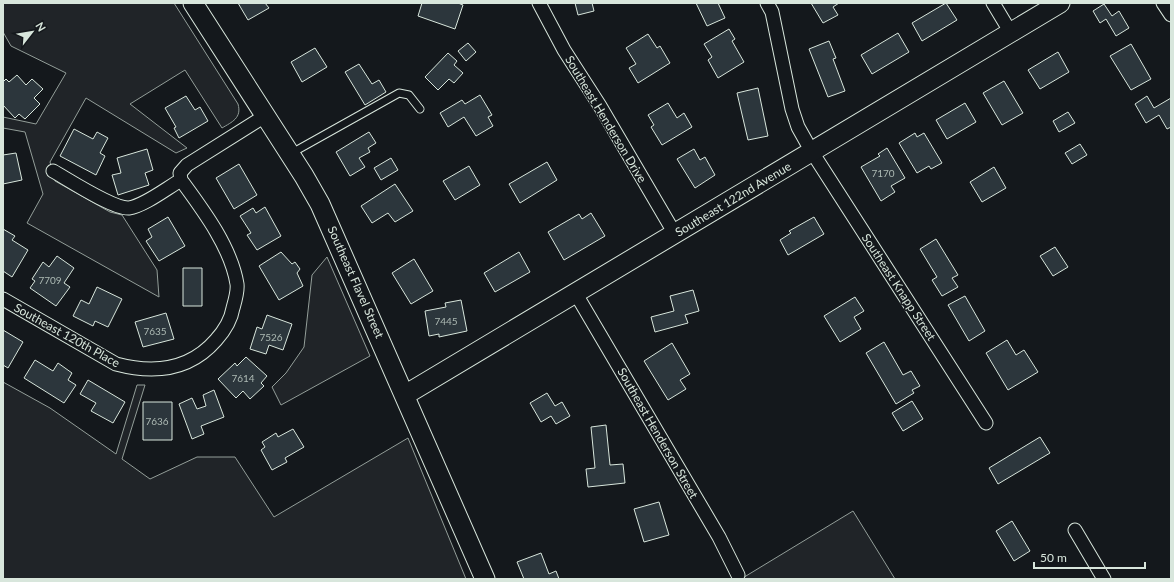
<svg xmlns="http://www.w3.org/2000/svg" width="1174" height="582" viewBox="0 0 1174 582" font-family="Lato,sans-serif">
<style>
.green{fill:#202428;stroke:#939e99}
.building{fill:#2c363c;stroke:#d8e6dc}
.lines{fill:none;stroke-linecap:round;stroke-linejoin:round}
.lane-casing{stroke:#d8e6dc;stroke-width:9}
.street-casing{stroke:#d8e6dc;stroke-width:15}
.secondary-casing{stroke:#d8e6dc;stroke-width:21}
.lane{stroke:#14181c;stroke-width:7}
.street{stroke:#14181c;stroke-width:13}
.secondary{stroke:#14181c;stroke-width:19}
.labels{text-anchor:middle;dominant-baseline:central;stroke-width:3;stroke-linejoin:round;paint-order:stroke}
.number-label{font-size:10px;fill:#adbab4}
.street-label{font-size:12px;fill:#d8e6dc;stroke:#14181c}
</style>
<rect width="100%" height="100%" fill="#14181c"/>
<!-- green -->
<path class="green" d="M3,3h171l64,101c4,14 -6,18 -16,24l-37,-58 -55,34 57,44 -11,5 -90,-55 -36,64 5,19 55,31 12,3 35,55 2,27 -132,-74 16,-29 -18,-62 -22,-4v-11l33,7 30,-51 -55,-27 -8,-14z
M327,257l43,99 -89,49 -9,-18 14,-14 18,-26 8,-72z
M3,382l47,26 66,46 21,-69h8l-23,74 28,20 47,-22h38l39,60 134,-79 58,141h-463z
M853,511l42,68h-154z"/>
<!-- building -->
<path class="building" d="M238,3h27l4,5 -21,12z
M422,3h36l5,2 -8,24 -37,-13z
M575,3h17l2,8 -16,4z
M696,3h22l7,15 -18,8z
M811,3h28l-6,4 5,8 -15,8z
M946,3l11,17 -35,21 -10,-18z
M1104,4l8,12 7,-5 10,17 -13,8 -10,-17 -6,4 -7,-12z
M729,29l6,10 -3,2 12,21 -26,16 -10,-18 4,-3 -8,-13z
M898,33l11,19 -37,22 -11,-19z
M648,34l9,14 3,-2 10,17 -32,20 -9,-15 7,-4 -10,-16z
M829,41l7,17 -3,1 12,32 -17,6 -19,-48z
M468,43l8,9 -10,9 -8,-10z
M1131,44l20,35 -20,11 -21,-34z
M315,48l12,19 -25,15 -11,-20z
M1058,52l11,20 -29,17 -12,-19z
M448,53l9,8 -3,4 9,8 -9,10 -5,-4 -11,11 -13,-13z
M359,64l13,20 7,-4 7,12 -21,13 -20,-33z
M17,75l9,10 6,-6 11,10 -9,9 6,6 -15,15 -6,-5 -4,4 -12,-13v-23l3,-3 3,3z
M1004,81l19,32 -21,12 -19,-32z
M758,88l10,48 -20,4 -11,-47z
M480,95l12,20 -4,2 5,9 -17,10 -12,-19 -16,10 -8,-14 22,-13 3,4z
M186,96l9,14 5,-3 8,14 -29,17 -5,-10 2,-1 -11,-19z
M1147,96l7,12 17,-10v29l-4,2 -8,-14 -13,8 -11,-19z
M668,103l9,15 7,-5 8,14 -30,18 -11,-18 3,-2 -6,-10z
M965,103l11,19 -29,17 -11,-19z
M1068,112l7,11 -16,9 -6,-11z
M74,129l19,10 4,-7 11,6 -8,15 5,3 -9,19 -36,-19z
M369,132l7,11 -8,5 2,4 -11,6 6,9 -15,9 -14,-24z
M915,133l2,4 7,-4 18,30 -11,6 -2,-3 -12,7 -18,-30z
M1080,144l7,11 -15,9 -7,-11z
M887,148l18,30 -14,8 4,6 -14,9 -20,-34 19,-11 -2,-2z
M147,149l6,21 -8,3 4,12 -31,10 -6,-20 9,-2 -4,-15z
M694,149l6,11 5,-3 10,18 -20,13 -18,-29z
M16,153l6,27 -19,4v3v-32z
M391,158l7,12 -17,10 -7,-12z
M547,162l10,18 -37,23 -11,-19z
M239,164l18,31 -23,14 -18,-31z
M469,166l11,19 -25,15 -12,-19z
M994,167l12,21 -24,14 -12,-20z
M395,184l18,27 -18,11 -7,-9 -16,10 -11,-17z
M265,207l16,29 -24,14 -10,-15 4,-2 -11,-17 13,-8 3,5z
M591,213l14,23 -41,24 -16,-28 31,-18 3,5z
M168,217l17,29 -26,15 -13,-20 6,-4 -4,-8z
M814,217l10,17 -36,21 -8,-15 11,-7 -2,-2z
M3,229l12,7 -3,4 16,10 -16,27 -9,-6z
M936,239l22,36 -6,3 6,9 -16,9 -10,-16 5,-3 -17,-28z
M1055,247l13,20 -15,9 -13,-20z
M281,252l11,12 3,-2 5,7 -3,4 6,13 -24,14 -20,-34z
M519,252l11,20 -35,20 -11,-19z
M57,256l17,12 -10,15 6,4 -14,19 -26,-18 5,-7 -3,-2 11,-17 6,5z
M414,259l19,32 -22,13 -19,-31z
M183,268h19v38h-19z
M97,287l25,12 -14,28 -13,-6 -2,5 -20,-10 8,-16 8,4z
M693,290l6,21 -14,4 3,8 -33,9 -4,-15 23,-6 -4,-15z
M965,296l20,35 -16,10 -21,-36z
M855,297l9,14 -10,6 7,12 -21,13 -16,-26z
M461,300l6,31 -28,6v-3l-10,2 -4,-25 21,-4 -1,-4z
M166,313l8,26 -31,8 -8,-25z
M267,315l25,9 -9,26 -14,-5 -3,9 -16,-5 7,-22 5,2z
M3,330l20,12 -15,26 -5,-3z
M1007,340l9,15 8,-5 14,22 -30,18 -22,-37z
M884,342l19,33 8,-4 9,15 -8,4 2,3 -18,11 -30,-51z
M672,343l18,31 -10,6 6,9 -18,11 -24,-39z
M246,357l21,19 -6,7 3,3 -14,13 -7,-8 -7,7 -18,-19 17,-16 2,3z
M35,360l18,11 5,-8 14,10 -4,7 8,5 -12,18 -40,-25z
M88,380l37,22 -12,21 -22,-12 5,-8 -16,-9z
M214,390l10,27 -23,9 3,8 -12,5 -13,-35 13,-6 5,11 9,-3 -3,-11z
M547,393l8,13 7,-4 8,14 -14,8 -5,-8 -10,6 -11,-19z
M912,401l11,18 -20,12 -11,-18z
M143,402h29v38h-29z
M606,425l4,40 13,-1 2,19 -37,4 -2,-18 9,-1 -4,-41z
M293,429l11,18 -19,11 2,4 -15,8 -11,-20 4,-3 -3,-5 14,-9 2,4z
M1040,437l10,16 -52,31 -9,-16z
M659,502l10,33 -25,7 -10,-33z
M1012,521l18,30 -16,10 -18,-30z
M541,553l8,21 7,-3 3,8h-35l-7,-17z"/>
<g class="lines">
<defs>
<path id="lane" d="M290,154l109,-61 10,2 11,14"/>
<path id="street" d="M539,3l25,47 36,56 75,128
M767,3l5,9 20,97 6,18 14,25 174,271
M993,3l18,30
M1163,3l8,12
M53,171c16,9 60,38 76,37 15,-2 38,-20 52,-28
M576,294l143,243 19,38
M3,299l113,65c38,10 74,6 100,-24 9,-10 15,-20 17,-32 2,-7 5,-17 4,-24 -6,-37 -34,-74 -56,-104l-1,-7 7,-8 78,-49
M1075,530l29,49"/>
<path id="secondary" d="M193,3l111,173 16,28 165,375
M405,395l655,-392"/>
</defs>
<!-- lane casing -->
<use href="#lane" class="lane-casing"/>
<!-- street casing -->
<use href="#street" class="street-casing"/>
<!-- secondary casing -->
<use href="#secondary" class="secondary-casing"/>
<!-- lane -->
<use href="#lane" class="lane"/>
<!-- street -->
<use href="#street" class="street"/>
<!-- secondary -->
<use href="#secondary" class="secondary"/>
</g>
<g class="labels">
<!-- number labels -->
<g class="number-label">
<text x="883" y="173">7170</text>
<text x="50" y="280">7709</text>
<text x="446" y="321">7445</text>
<text x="155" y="331">7635</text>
<text x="271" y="337">7526</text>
<text x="243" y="378">7614</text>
<text x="157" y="421">7636</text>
</g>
<!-- street labels -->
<g class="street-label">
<text transform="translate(606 119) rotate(59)">Southeast Henderson Drive</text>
<text transform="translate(733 199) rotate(-31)">Southeast 122nd Avenue</text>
<text transform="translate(356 282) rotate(66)">Southeast Flavel Street</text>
<text transform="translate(899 287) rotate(57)">Southeast Knapp Street</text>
<text transform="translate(67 335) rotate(29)">Southeast 120th Place</text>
<text transform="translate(658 433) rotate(60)">Southeast Henderson Street</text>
</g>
</g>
<!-- border -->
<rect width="1174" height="582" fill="none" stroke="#d8e6dc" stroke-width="8"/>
<!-- north arrow -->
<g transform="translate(32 32) rotate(59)" stroke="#14181c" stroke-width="3" paint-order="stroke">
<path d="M0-3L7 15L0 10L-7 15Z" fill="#d8e6dc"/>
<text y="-6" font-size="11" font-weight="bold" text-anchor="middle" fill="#d8e6dc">N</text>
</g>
<!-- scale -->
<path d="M1034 562v6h111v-6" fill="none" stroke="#d8e6dc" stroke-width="2"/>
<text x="1040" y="562" font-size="12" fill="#d8e6dc" stroke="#14181c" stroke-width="3" paint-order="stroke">50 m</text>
</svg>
